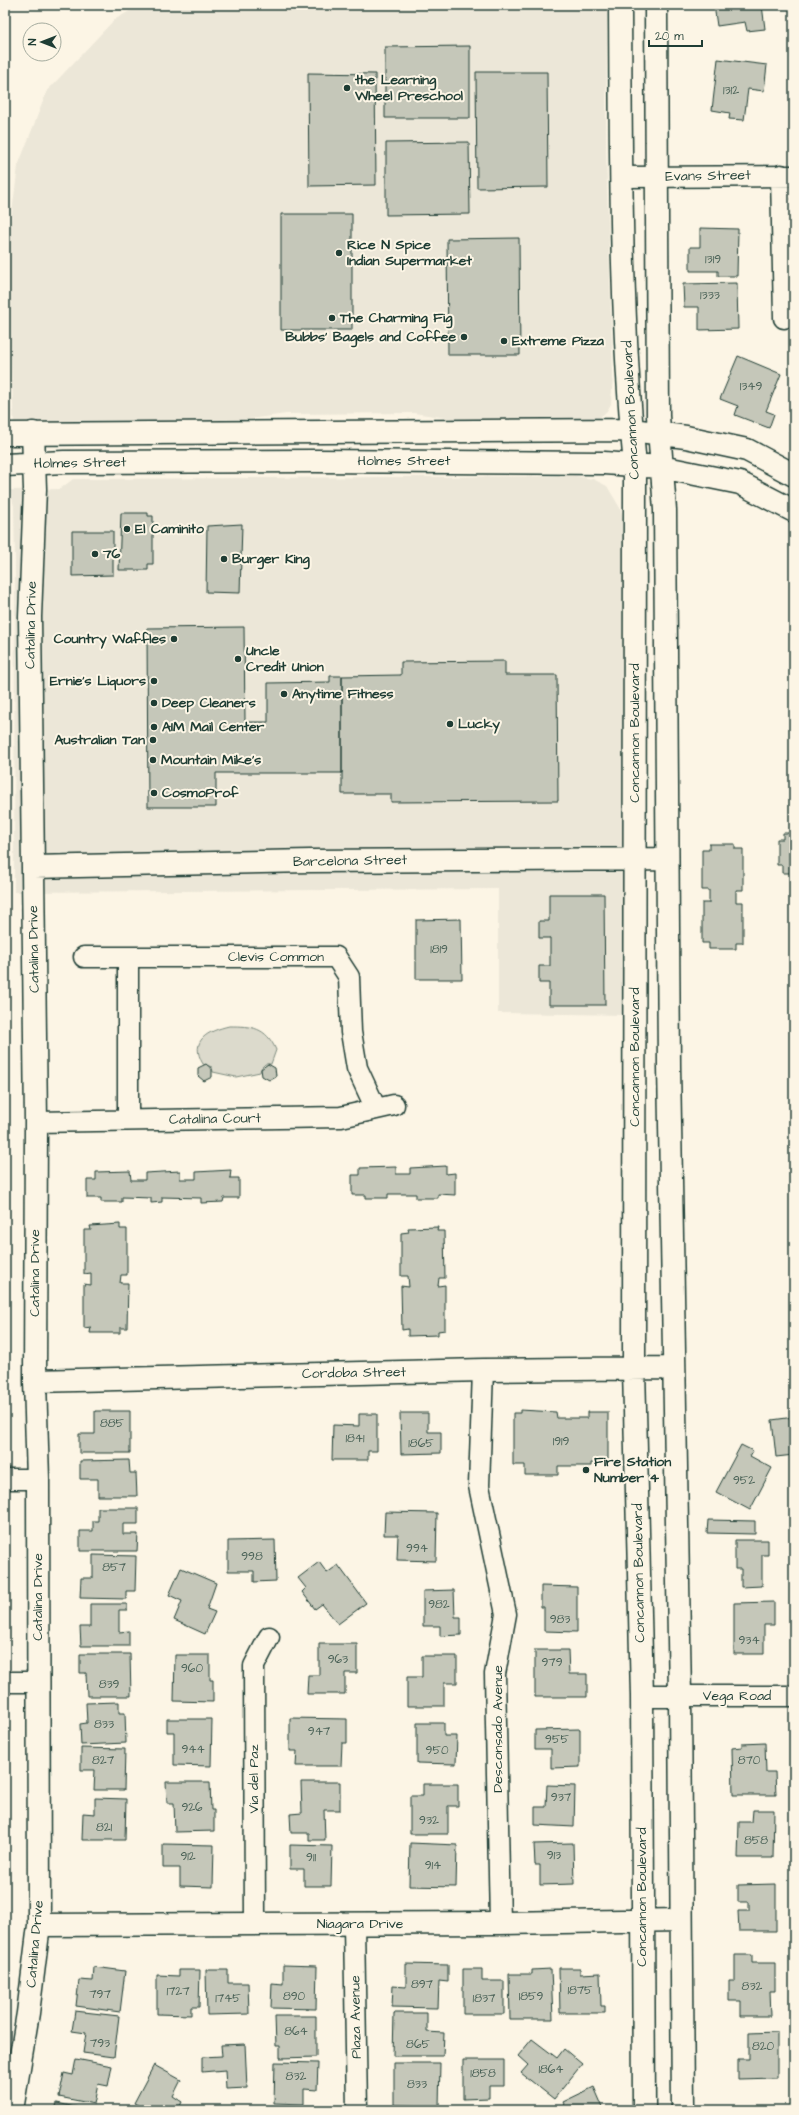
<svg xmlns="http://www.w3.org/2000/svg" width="799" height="2115" viewBox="0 0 799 2115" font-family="'Architects Daughter',sans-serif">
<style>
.built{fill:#ece7d8}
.green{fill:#dcdacc;stroke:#7e8c80}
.building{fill:#c5c7b9;stroke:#1f3d34}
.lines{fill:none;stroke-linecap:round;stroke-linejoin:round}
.street-casing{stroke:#1f3d34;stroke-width:23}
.secondary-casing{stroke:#1f3d34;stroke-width:25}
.street{stroke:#fcf5e5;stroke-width:20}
.secondary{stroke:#fcf5e5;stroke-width:22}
.poi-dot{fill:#1f3d34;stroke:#fcf5e5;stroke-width:1.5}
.labels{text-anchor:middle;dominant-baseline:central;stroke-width:4;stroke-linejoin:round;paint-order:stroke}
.number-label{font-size:12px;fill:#486055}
.poi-label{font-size:14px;font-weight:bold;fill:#1f3d34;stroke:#fcf5e5;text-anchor:start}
.street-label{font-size:14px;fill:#1f3d34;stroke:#fcf5e5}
</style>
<rect width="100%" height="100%" fill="#fcf5e5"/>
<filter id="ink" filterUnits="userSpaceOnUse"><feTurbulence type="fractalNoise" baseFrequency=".025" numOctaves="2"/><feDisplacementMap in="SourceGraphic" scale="8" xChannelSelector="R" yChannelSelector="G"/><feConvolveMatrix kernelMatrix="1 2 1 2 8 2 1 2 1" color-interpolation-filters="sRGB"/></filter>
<g filter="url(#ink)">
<!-- built -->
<path class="built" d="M140,5h467l-1,145 7,225 -2,29 -4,7 -8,7 -8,4 -111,1 -66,-10 -128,1 -74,10 -198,2 -8,-166 12,-94 29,-75 67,-71z
M575,476l18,3 14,7 13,22 5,16 2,491 -129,-2v-124l-484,3 1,-330 -1,-56 -4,-16 50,-1 13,-10z"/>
<!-- green -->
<path class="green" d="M229,1026c23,0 37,1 47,24l-5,14h-6l-4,4 -1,4 -24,5 -23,-5 -1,-5 -9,-3c-14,-24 5,-33 26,-38z"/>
<!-- building -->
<path class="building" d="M714,5h48l3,24 -18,2 -2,-9 -28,4z
M470,46v72h-85v-71z
M718,59l49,6 -3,26 -16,-2 -4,31 -15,-1 1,-6 -18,-3z
M476,72h71l1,115 -71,1z
M308,73l67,1 1,111 -67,1z
M469,142l1,72 -84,1v-72z
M281,214h71v116h-71z
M700,228l38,1 -1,47h-19v-5h-28v-24h10z
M519,238l1,117h-72l-1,-116z
M737,283l1,46 -39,1v-23h-15l-1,-23z
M738,356l43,18 -15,37 8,3 -5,14 -34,-13 3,-9 -18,-7z
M121,513h27v3h5v48h-5v6h-29z
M242,524l-2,69 -34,-1 1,-66z
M72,531h41v44l-41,1z
M244,627l1,95h23v-39l62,-1v-6h12v97h-126v34h-68l-1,-179z
M505,661v14h52l1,126 -167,1v-8h-49v-118l59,-1v-13z
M783,833h11v40h-12v-8h-5v-26h6z
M709,844h26v5h8v41h-7v12h7v41h-7v6h-27v-6h-7v-40h7v-13h-7v-40h7z
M549,894h55l1,111h-56v-22h-10v-17h11v-28h-11v-17h10z
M461,919l1,60h-46v-59z
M206,1064l6,5v8l-8,4 -6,-5v-8z
M268,1064l7,4 1,8 -7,4 -7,-4 -1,-7z
M446,1166v8l9,-1v22l-17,-1v4h-22v-4h-28v4h-22v-3h-14v-20h8v-7l36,-1v7h14v-6z
M231,1170l-1,8h9v20h-15l-1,4 -22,1v-5l-39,-1v5l-11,1v-5l-29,-1v5h-21v-4h-14v-18h9v-8l34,-1 1,9h14v-7l35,-2v8h16v-7z
M120,1224v5h7v46h-6l-1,8h8l-1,45h-7v5h-30l1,-6 -7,1v-44l7,1v-12l-7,1v-44h7l-1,-4z
M438,1227l-1,4h7l1,47h-6l-1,8 7,-1v45l-7,1v4l-30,1v-7l-6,1 -1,-44 8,1 -1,-11h-7v-43l8,-1 -1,-4z
M520,1410l36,2 1,6h30v-6h21v51h-17v3h-33v9h-33v-10h-12v-52h7z
M95,1411h35v42h-51v-19h16z
M400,1413h28v19h13v21l-40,1z
M359,1414h18v37h-9v9h-36l1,-35 26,1z
M794,1417v38l-18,2 -4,-37z
M741,1445l12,6 -3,5 22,12 -22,42 -34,-18z
M129,1460l1,13h6l1,23h-39v-17h-18v-18z
M98,1508h40v16h-15v10h15l-1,17h-57v-20h13v-10h5z
M385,1512l52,1 -1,48 -39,-1 1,-25h-14z
M708,1520l47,1v13l-48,-1z
M275,1540l1,41 -22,1v-11h-26v-30z
M735,1540h33v15h-6v31l-21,1v-18h-6z
M93,1555l43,1 -1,35h-9v8l-46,-1 1,-20h12z
M319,1562l8,11 11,-8 28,38 -28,21 -16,-20 -7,5 -13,-17 4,-4 -8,-10z
M181,1568l35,15 -9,26 8,3 -10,22 -31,-14 8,-19 -13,-6z
M541,1586l36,1v45l-33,-1v-24h-3z
M454,1590l1,27h6v18l-21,1v-10h-17v-35z
M774,1602v23h-10v29h-30v-51z
M90,1604h37v6h-8v22l10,-1v15h-48l-1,-19h10z
M319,1644h38v29h-12v21h-38l1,-19h11z
M535,1650h33l1,24h18v23h-52z
M80,1654h50l1,42h-44l-1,-23h-6z
M175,1655h35v25h3v22l-39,-1z
M422,1656h35v27h-13v23h-37v-29h15z
M119,1702v11h6l1,30 -45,2 -1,-21 7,-1 -1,-20z
M290,1718l57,1v24h-5l-1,23h-45l1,-15h-7z
M167,1719h45l-1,47 -37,-1v-33h-7z
M417,1723h27v13h13l-1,28 -39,-1z
M580,1729v38l-29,1v-19h-16v-19z
M765,1743l1,29h9l1,23h-43l-1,-47 10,-1v-3z
M81,1748l44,1 -1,41h-30l1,-20h-14z
M166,1782h44l1,28h3v21l-39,1 -1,-29h-7z
M301,1782h39v28h-16l1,30h-16v-7h-18l-1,-19 12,-1z
M423,1784h35v22h-10v28h-38v-38h13z
M547,1785l28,1 -1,41 -39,-2v-18h11z
M95,1798l31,1 -1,41h-43l1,-27 12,1z
M753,1810h21l-1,48h-35l1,-36h13z
M410,1843l47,2 -1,42 -47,-1z
M573,1843l1,41 -34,1v-20h-5l-1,-21z
M163,1844l51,1 -1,42 -33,-1v-18h-17z
M290,1845l42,1 -1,40h-27v-17h-14z
M776,1884v47h-37l-1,-20h11v-9h-11v-17z
M735,1955h17v8h23v28h-5l1,25h-30v-15h-12v-20h6z
M406,1964l42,1v17l-9,-1 -1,27 -46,-1 1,-21 13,1z
M283,1965l34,1 -1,43 -45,-1 1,-25 11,1z
M94,1967l31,4 -5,41 -44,-6 3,-26 14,1z
M559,1968h21v6l20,-1 1,33h4v7h-45z
M463,1969h19v12h22v33h-41z
M551,1969l2,50h-43l-1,-45h23v-4z
M179,1970h21l-1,37h-8v8l-34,-1v-39l22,1z
M206,1970h22v13h20l1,31 -42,1z
M75,2011l44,5 -5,41 -31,-4 3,-20 -14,-2z
M394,2013h33v19l17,1 -1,23h-50z
M275,2016h41v41l-36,1v-12h-4z
M777,2032v46l-39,1v-20h11v-26z
M532,2039l25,19 7,-9 18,15 -28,35 -33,-26 7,-8 -10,-9z
M245,2044l2,44 -21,1 -1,-19 -23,2v-15l20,-1 -1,-11z
M76,2059l36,7 -4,20 -10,-2 -4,20 -35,-7 5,-24 9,2z
M463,2060h41v26h-15v12l-26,1z
M275,2062l43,1 -1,27 -13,-1v15l-30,-1z
M394,2063h46l-1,43 -45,-1z
M154,2065l27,15 -8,16 9,6 -4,8h-31l-13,-7z
M594,2087l10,23h-37l-4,-8z
M57,2103l32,7h-34z"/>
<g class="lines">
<defs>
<path id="street" d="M781,175l3,143
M621,177l173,-1
M84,957h44
M128,1120v-163h208l13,20 2,55 6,36 19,41
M36,1122l305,-5 53,-12
M483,1370l-4,116 27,128 -11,60 5,249
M5,1479h33
M5,1682h33
M680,1696h114
M255,1924l-1,-258 15,-29
M354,1924l3,186"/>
<path id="secondary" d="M620,5c1,153 0,307 15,460l-1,904 8,327 2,414
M656,5l2,411 7,94 4,556 11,630 3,414
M5,434l627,-4 54,7 61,13 47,25
M5,465l59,-3 252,-1 288,2 57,4 79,16 54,28
M33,867l277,-6 356,-2
M35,1381l448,-11 190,-2
M642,1696h38
M39,1925l461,-2 181,-3
M12,2110l16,-97 11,-88 -1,-446 -3,-98 1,-259 -6,-505 5,-128 -2,-56"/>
</defs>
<!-- street casing -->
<use href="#street" class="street-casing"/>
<!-- secondary casing -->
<use href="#secondary" class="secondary-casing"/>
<!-- street -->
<use href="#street" class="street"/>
<!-- secondary -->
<use href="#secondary" class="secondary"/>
</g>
</g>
<!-- markers -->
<g class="poi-dot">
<circle cx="347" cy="88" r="4"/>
<circle cx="339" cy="253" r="4"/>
<circle cx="332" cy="318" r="4"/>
<circle cx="464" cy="337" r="4"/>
<circle cx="504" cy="341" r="4"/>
<circle cx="127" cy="529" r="4"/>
<circle cx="95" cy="554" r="4"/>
<circle cx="224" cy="559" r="4"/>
<circle cx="174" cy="639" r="4"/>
<circle cx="238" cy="659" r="4"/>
<circle cx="154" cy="681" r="4"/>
<circle cx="284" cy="694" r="4"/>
<circle cx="154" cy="703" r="4"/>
<circle cx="450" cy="724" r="4"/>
<circle cx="154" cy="727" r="4"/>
<circle cx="153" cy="740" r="4"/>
<circle cx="153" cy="760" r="4"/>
<circle cx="154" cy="793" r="4"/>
<circle cx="586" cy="1470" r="4"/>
</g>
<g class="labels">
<!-- number labels -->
<g class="number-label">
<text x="731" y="90">1312</text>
<text x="713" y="259">1319</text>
<text x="710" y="295">1333</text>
<text x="751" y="386">1349</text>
<text x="439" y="949">1819</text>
<text x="112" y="1423">885</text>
<text x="355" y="1438">1841</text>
<text x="561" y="1441">1919</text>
<text x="421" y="1443">1865</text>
<text x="744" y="1480">952</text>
<text x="417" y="1548">994</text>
<text x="252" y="1556">998</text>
<text x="114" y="1567">857</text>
<text x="439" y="1604">982</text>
<text x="560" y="1619">983</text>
<text x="749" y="1640">934</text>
<text x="338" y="1659">963</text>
<text x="552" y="1662">979</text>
<text x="192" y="1668">960</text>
<text x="109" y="1684">839</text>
<text x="104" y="1724">833</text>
<text x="319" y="1731">947</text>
<text x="557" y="1739">955</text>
<text x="193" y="1749">944</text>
<text x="437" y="1750">950</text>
<text x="103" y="1760">827</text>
<text x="749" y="1760">870</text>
<text x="561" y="1797">937</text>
<text x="192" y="1807">926</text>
<text x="429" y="1820">932</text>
<text x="104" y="1827">821</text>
<text x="756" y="1840">858</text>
<text x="554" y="1855">913</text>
<text x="188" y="1856">912</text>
<text x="311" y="1857">911</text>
<text x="433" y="1865">914</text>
<text x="422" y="1984">897</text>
<text x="752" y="1986">832</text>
<text x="580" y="1990">1875</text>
<text x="178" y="1991">1727</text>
<text x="100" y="1994">797</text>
<text x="294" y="1996">890</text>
<text x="531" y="1996">1859</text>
<text x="228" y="1998">1745</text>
<text x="484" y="1998">1837</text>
<text x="296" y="2031">864</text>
<text x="100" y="2043">793</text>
<text x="418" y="2044">865</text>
<text x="763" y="2046">820</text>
<text x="551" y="2069">1864</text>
<text x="483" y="2073">1858</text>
<text x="296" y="2076">832</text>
<text x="417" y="2084">833</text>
</g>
<!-- poi labels -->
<g class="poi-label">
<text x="355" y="80">the Learning<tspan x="355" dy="16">Wheel Preschool</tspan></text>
<text x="347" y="245">Rice N Spice<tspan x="347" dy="16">Indian Supermarket</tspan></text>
<text x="340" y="318">The Charming Fig</text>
<text x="456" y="337" text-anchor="end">Bubbs' Bagels and Coffee</text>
<text x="512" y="341">Extreme Pizza</text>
<text x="135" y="529">El Caminito</text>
<text x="103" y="554">76</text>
<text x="232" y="559">Burger King</text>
<text x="166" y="639" text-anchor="end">Country Waffles</text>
<text x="246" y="651">Uncle<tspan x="246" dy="16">Credit Union</tspan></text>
<text x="146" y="681" text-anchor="end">Ernie's Liquors</text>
<text x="292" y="694">Anytime Fitness</text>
<text x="162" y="703">Deep Cleaners</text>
<text x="458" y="724">Lucky</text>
<text x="162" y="727">AIM Mail Center</text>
<text x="145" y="740" text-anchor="end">Australian Tan</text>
<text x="161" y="760">Mountain Mike's</text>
<text x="162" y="793">CosmoProf</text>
<text x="594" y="1462">Fire Station<tspan x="594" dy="16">Number 4</tspan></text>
</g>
<!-- street labels -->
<g class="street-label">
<text transform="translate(708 176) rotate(-1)">Evans Street</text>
<text transform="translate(631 410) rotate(-93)">Concannon Boulevard</text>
<text x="404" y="461">Holmes Street</text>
<text transform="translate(80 463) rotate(-1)">Holmes Street</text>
<text transform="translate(31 625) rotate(-89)">Catalina Drive</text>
<text transform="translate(635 733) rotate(-90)">Concannon Boulevard</text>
<text transform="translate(350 861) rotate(-1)">Barcelona Street</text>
<text transform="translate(34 949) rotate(-91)">Catalina Drive</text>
<text x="276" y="957">Clevis Common</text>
<text transform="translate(635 1057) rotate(-90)">Concannon Boulevard</text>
<text transform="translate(215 1119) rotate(-1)">Catalina Court</text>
<text transform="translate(35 1273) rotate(-90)">Catalina Drive</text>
<text transform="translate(354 1373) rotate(-1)">Cordoba Street</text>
<text transform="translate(639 1573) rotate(-91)">Concannon Boulevard</text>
<text transform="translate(38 1597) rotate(-90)">Catalina Drive</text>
<text x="737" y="1696">Vega Road</text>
<text transform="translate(498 1729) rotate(-90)">Desconsado Avenue</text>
<text transform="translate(254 1779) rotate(-90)">Via del Paz</text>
<text transform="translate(642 1897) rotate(-90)">Concannon Boulevard</text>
<text x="360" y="1924">Niagara Drive</text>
<text transform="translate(35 1944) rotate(-85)">Catalina Drive</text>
<text transform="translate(356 2017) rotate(-91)">Plaza Avenue</text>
</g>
</g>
<!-- margin -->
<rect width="799" height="2115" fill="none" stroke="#fcf5e5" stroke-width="20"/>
<rect x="10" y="10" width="779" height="2095" fill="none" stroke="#1f3d34" stroke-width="1.5" filter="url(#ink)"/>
<!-- north arrow -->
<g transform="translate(42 42) rotate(270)"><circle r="19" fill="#fcf5e5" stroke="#a4ab9e"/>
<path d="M0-3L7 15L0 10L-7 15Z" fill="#1f3d34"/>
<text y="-6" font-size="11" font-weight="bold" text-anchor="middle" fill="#1f3d34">N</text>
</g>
<!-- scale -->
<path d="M649 40v6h53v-6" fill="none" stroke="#1f3d34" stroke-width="2"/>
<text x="655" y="40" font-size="12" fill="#1f3d34" stroke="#fcf5e5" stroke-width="3" paint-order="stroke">20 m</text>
</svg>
